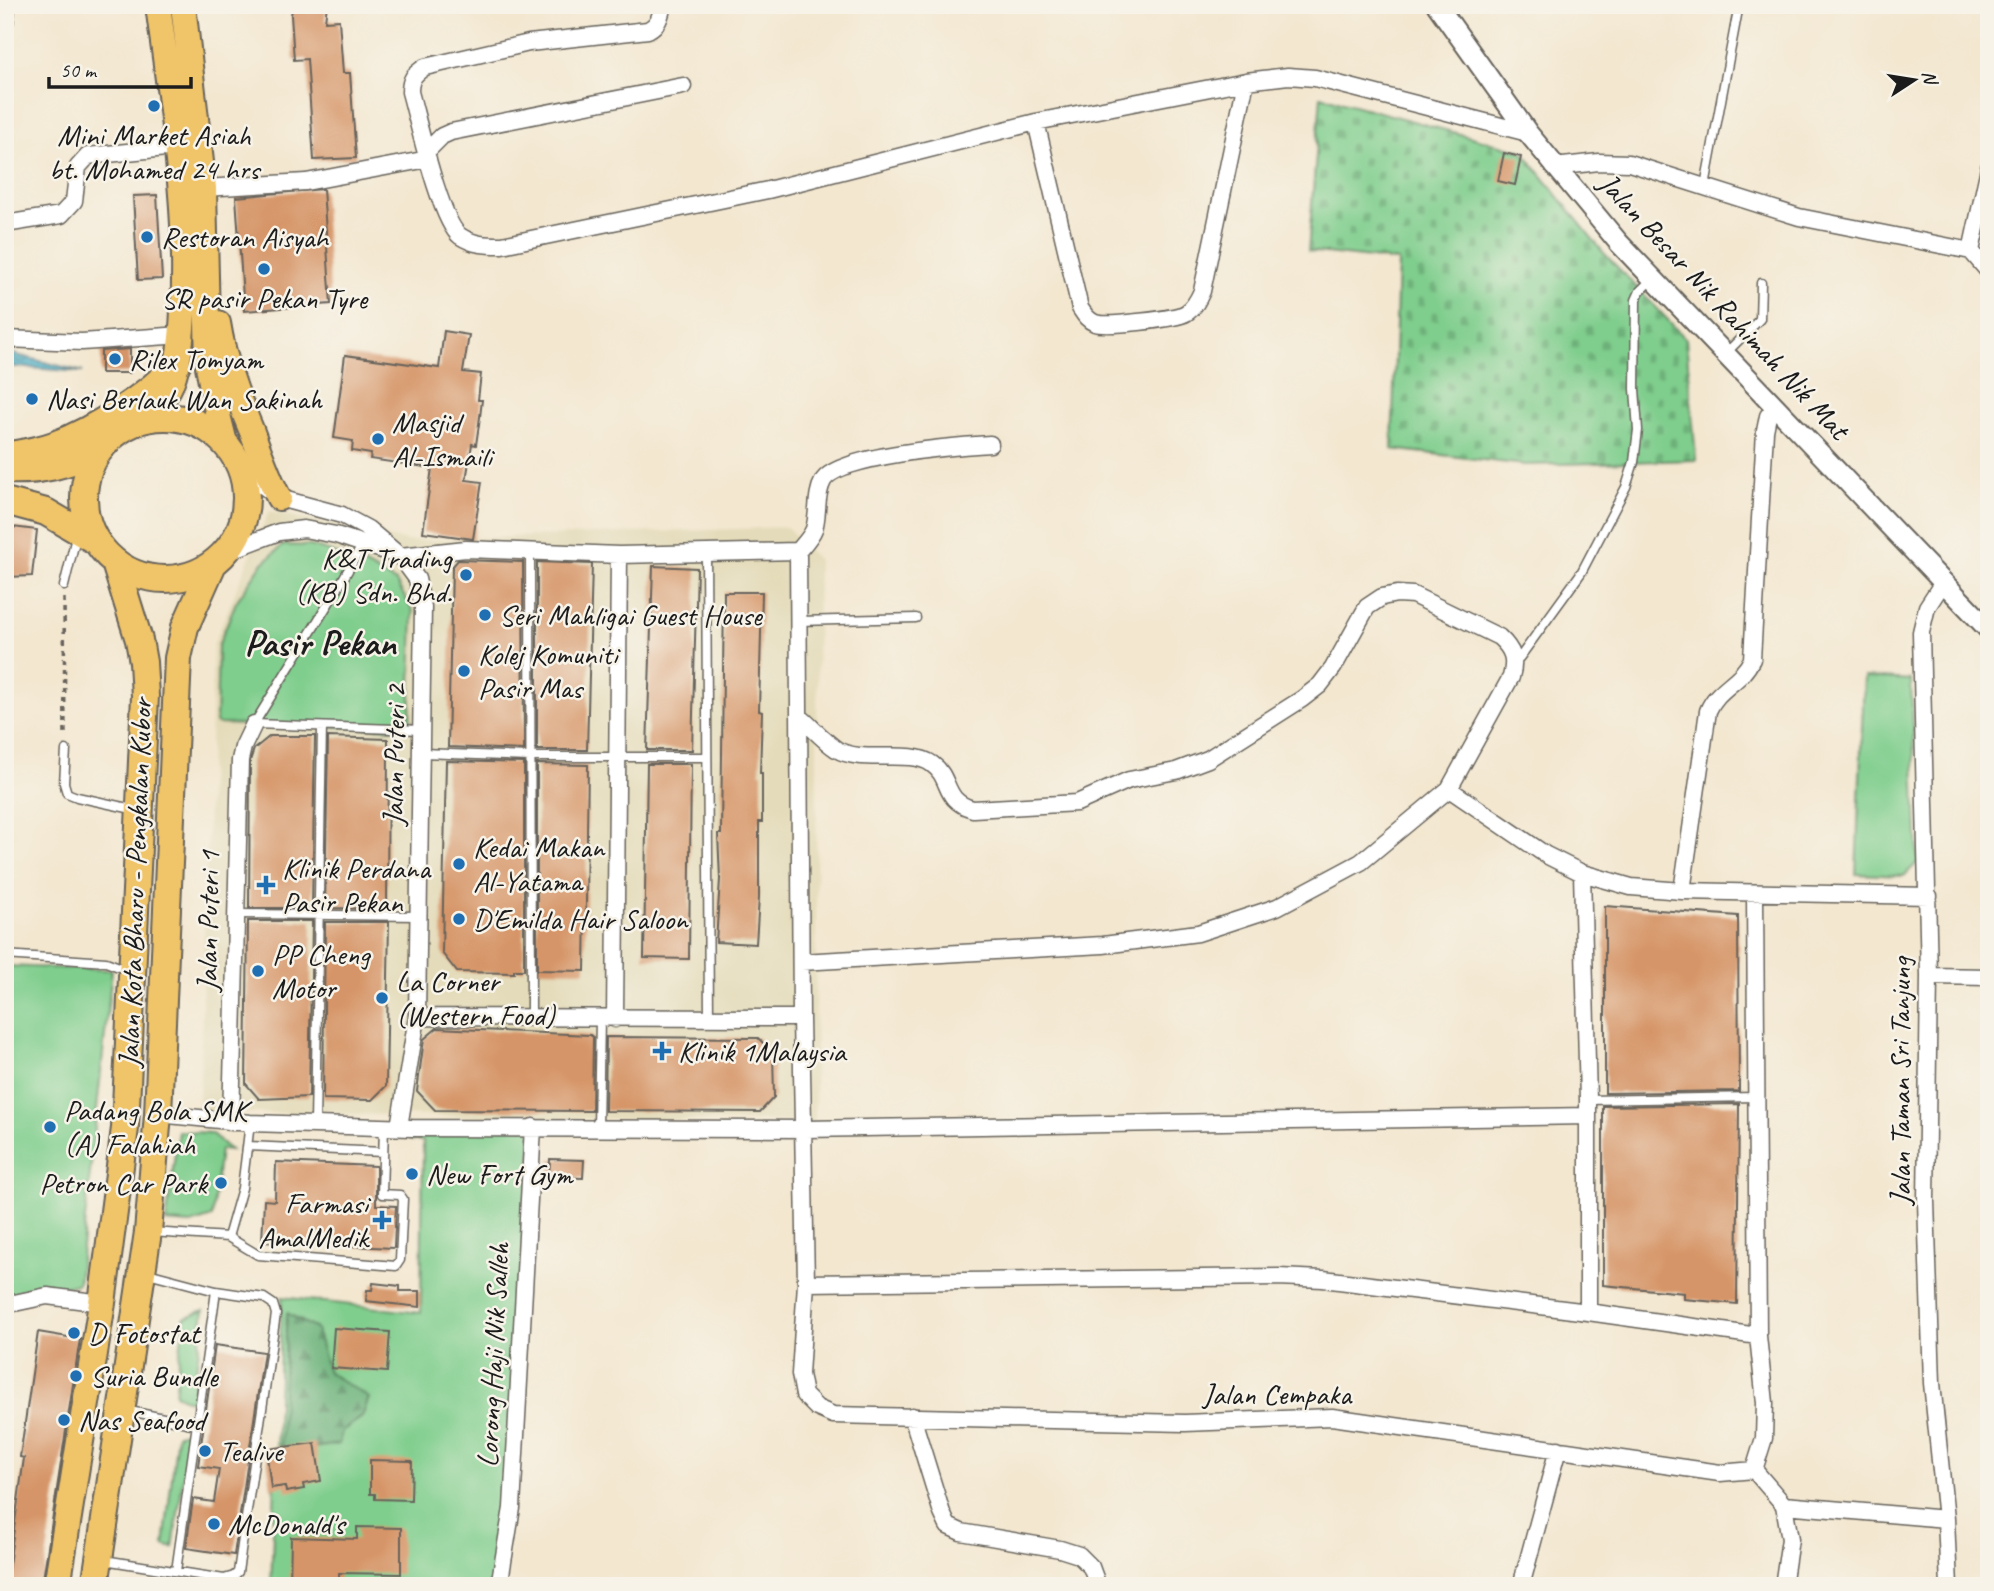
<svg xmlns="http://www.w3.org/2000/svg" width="1994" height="1591" viewBox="0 0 1994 1591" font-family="Caveat,sans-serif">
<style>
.built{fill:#e4dbba}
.green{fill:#7fce8d;stroke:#4e7554;stroke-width:2}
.forest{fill:url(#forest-firs);stroke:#42664a;stroke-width:2}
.cemetery{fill:url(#cemetery-stones);stroke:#4e7554;stroke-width:2}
.water{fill:url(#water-waves);stroke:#2e626e;stroke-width:2}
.building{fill:#d69567}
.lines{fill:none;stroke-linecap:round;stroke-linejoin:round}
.service-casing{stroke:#67635b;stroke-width:11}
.minor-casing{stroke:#67635b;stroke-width:19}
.tertiary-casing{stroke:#67635b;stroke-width:23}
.primary-casing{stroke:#67635b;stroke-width:28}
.trunk-casing{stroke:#67635b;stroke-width:30}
.path{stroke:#67635b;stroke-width:3.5;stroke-dasharray:5 5;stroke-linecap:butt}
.service{stroke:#fff;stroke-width:8}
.minor{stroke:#fff;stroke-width:16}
.tertiary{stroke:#fff;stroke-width:19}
.primary{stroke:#f0c469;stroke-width:24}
.trunk{stroke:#f0c469;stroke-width:26}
.poi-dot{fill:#1f6fb2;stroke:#f7f3e8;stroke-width:2.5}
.labels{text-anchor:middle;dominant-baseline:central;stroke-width:5;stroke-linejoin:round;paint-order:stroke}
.poi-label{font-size:30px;fill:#1c1c1c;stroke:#f7f3e8;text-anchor:start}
.street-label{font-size:30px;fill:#1c1c1c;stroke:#f7f3e8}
.district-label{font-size:37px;font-weight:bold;fill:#1c1c1c;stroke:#f7f3e8}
</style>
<defs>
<pattern id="forest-firs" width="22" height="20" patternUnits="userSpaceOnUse" patternTransform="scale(1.75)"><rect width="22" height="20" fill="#67b178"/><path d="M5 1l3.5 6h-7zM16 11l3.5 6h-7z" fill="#548f62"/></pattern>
<pattern id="cemetery-stones" width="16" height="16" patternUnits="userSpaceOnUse" patternTransform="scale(1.75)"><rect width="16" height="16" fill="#7fce8d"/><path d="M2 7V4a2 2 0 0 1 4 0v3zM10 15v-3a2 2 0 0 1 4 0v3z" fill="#6db079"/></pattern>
<pattern id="water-waves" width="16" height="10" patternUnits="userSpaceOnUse" patternTransform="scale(1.75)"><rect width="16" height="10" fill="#40a7c0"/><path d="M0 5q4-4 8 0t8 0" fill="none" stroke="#35879b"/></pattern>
</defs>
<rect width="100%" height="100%" fill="#f7f3e8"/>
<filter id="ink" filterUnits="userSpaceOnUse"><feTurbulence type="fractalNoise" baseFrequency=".0143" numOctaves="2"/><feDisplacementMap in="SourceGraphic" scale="14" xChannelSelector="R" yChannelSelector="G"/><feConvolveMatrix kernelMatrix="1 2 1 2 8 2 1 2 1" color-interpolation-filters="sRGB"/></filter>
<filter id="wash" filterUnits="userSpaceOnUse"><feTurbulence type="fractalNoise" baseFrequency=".00686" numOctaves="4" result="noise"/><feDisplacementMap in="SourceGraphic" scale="28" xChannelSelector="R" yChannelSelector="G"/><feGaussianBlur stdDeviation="1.57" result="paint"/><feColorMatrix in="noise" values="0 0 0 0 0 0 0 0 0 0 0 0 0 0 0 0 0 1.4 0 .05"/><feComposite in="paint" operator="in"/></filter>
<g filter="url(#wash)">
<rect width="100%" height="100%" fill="#f3e7d0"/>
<!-- built -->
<path class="built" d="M269,511l138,30 380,-14 31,33 -3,562 -616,-10 14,-467z"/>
<!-- green -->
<path class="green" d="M283,545l28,1 45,14 40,22 17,29 -3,118 -194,-5 2,-78 18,-44 26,-38z
M1864,677l47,3 7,182 -14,14 -48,-2z
M5,966l107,4 -34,314 -73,16z
M533,1127l-34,459h-228l11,-289 139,16 2,-172 -13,-1 2,-12z
M178,1131l33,2 19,17 -10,-1 -8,68 -21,7 -25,-2z
M204,1310l-12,92 -17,-8 9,-76z
M190,1431l-17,117 -9,-3 13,-111z"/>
<!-- forest -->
<path class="forest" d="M287,1313l29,16 12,43 41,26 -7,19 -20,14 -3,13 -59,9z"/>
<!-- cemetery -->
<path class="cemetery" d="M1321,96l201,55 81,101 83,87 10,121 -171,5 -133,-16 6,-188 -90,-10z"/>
<!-- water -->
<path class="water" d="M5,352l78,20 -78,-6z"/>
<g id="blocks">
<!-- building -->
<path class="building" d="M293,5h34l-2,16 14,-1 4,53h7l6,85 -42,2 -7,-101 -13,1 -3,-45z
M1504,153l17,4 -6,28 -17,-4z
M323,189l8,115 -87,7 -8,-114z
M157,195l5,84 -24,1 -5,-84z
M444,331l25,4 -6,37 18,2 -3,26h4l-2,17 -4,28 -4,-1 -6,36 16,2 -9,57 -50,-7 9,-64 -62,-9 1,-5 -19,-3 1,-10 -19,-3 11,-83 94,13z
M130,349v24h-29v-22z
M5,526l32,4 -5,46 -27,1z
M458,560l65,2 1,188 -76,-3 4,-180z
M537,562l55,2 -5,186h-50z
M653,566l44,2 -5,182h-45z
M724,592h38l-3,119 3,1 -2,61h2v49h-3v75l-3,47 -40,-2 4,-63 -2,-45h3z
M270,736h45l-3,172h-63l1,-147 4,-12z
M328,737l60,2 -1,170 -62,-1z
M446,761l78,2v207h-10v3l-57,-1 -15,-19z
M537,764l51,1 -3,206 -48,-1z
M647,764h44l-2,195 -45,-1z
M1605,906l133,10 1,175 -134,2z
M248,921h64l-3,176 -50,2 -13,-15z
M325,922h64l-3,164 -14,14 -49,-1z
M437,1028l153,7 3,2 -1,74 -157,-1 -18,-19 7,-52z
M606,1037l152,1 15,15 1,44 -14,15 -155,-1z
M1739,1104l-2,200 -53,-5v-6l-81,-8v-179z
M550,1159l34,1 -1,18 -34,-1z
M276,1162l100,4v39l20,1 -2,42 -132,-6 2,-42 11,1z
M373,1283l27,3v5h20v16l-54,-6 1,-11h5z
M334,1328l56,4 -3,40 -56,-4z
M38,1332l42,7 -38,247h-36l18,-128 -4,-1z
M215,1345l49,7 -30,203 -48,-7 7,-49 21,3 5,-33 -21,-3z
M315,1443l6,38 -18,3 1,5 -18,3 -1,-6 -14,2 -5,-39z
M370,1460l42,1 -1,39 -36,-1v-5h-5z
M357,1527l44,1v46l-62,-1v13h-49l1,-49 66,2z"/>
</g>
</g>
<g filter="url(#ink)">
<use href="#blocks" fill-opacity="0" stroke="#67635b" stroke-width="2"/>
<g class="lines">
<defs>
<path id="service" d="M9,23l2,-18
M1705,186l33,-176
M1725,354l35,-35 1,-36
M364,542l-26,46 -84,136 168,6
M530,552l1,466
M706,553l3,466
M64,586l13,-53
M799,621l117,-3
M1515,662l5,-5 61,-84 45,-86 8,-25 4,-32 -3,-41 1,-89 4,-9 12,-12
M66,750l-2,33 3,10 10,4 60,13
M422,753l108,4h177
M236,914l183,2
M5,955l101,7 21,8
M1588,1100l168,-3
M315,1124l7,-397
M598,1127l2,-108
M248,1146l135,6
M151,1232l77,5 30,18 138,11 4,-6 3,-61 -3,-4 -18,-1 2,-67
M228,1237l14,-49 8,-65
M125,1410l72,15
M104,1560l120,19 10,-3 4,-4 38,-258 -3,-10 -9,-6 -48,-7 -72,-19
M176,1571l40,-280"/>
<path id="minor" d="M663,5c-3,12 -4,19 -15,25l-119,13 -104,24c-11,7 -15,12 -15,25 8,28 30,129 50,144 14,9 25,9 42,9l266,-55 268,-68 210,-41 42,-5 27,2 213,55
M1036,122l44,186c4,6 7,12 15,15 11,4 81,-4 91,-10 8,-5 12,-13 16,-22l44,-210
M426,152l16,-16 9,-4 232,-46
M1554,167l45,-5 30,1 170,54 172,34 18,21
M204,188l102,-6 122,-23
M5,224l56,-9 13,-14 4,-34 10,-11 88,-9
M1971,251l18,-83
M5,339l77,3 100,-7
M990,444c-31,2 -153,11 -167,37 -8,14 -4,32 -9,48 -3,8 -10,15 -16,22l3,467 5,265 -6,91 4,21 13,13 16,7 352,8 147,-6 388,56 34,-3
M240,468l39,30 63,17 26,14 32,27 17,23 6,28 -6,410 -18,110
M226,552l53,-20 25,-3 32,6 64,21 66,-7 153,6 179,-4
M1944,581l-17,26 -6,25 8,344 -3,225 6,182 14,136 3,67
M799,716c12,10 24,24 37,33 26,16 74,-1 96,15 20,14 10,37 41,45l104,-6 52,-23 47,-9 32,-12 94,-60 18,-14 13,-17 34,-61 15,-10 15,-3 16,1 86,42c14,13 17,22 12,40l-62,112 -88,73 -84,45 -79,26 -95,12 -302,17
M1449,789l97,66 36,18 6,227v212
M1582,873l49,14 51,4 247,5
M1682,891l26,-180c10,-24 33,-28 44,-52l13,-228 3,-15 8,-10
M1929,976l60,1
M417,1017l384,1
M615,1019l4,-464
M158,1114l92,9 162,5 393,1 783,-13
M231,1122l9,-362 3,-13 11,-23
M806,1283l472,-6 45,2 265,33 170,24
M5,1305l42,-9 55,7
M912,1416l30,97 6,13 13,6 99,17 19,6 12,12 7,19
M1754,1470l10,-32 1,-35 -7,-67 -3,-442
M1754,1470l30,35 6,34 -7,47
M1784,1505l162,14
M499,1586l13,-78 21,-381
M1521,1586l37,-137"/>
<path id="tertiary" d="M1437,5l91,128 91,110 370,387"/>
<path id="primary" d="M183,5l21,183 4,178 6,33 11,44
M218,323c6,38 19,73 34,109 8,22 16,45 27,66
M145,418c11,-11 20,-20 26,-34 9,-23 11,-49 12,-74 6,-101 -12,-204 -25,-305"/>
<path id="trunk" d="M84 498a81 81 0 1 1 162 0a81 81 0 1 1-162 0Z
M5,456c16,-3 33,-5 49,-11 40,-15 94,-49 123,-81
M5,470c34,2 62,-5 92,-19
M5,501l41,11 48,28
M57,1586l45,-283 23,-175 20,-432 -2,-34 -4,-22 -24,-77
M95,1586l53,-354 10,-118 20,-456 7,-31 28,-63"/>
</defs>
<!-- service casing -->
<use href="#service" class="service-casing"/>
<!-- minor casing -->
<use href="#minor" class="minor-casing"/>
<!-- tertiary casing -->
<use href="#tertiary" class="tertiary-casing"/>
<!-- primary casing -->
<use href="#primary" class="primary-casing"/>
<!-- trunk casing -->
<use href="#trunk" class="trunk-casing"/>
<!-- path -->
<path class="path" d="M64,598l1,140"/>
<!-- service -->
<use href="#service" class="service"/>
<!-- minor -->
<use href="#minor" class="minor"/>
<!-- tertiary -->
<use href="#tertiary" class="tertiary"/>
<!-- primary -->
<use href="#primary" class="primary"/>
<!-- trunk -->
<use href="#trunk" class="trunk"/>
</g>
</g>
<!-- markers -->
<g class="poi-dot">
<circle cx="154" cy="106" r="7"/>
<circle cx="147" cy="237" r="7"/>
<circle cx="264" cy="269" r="7"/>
<circle cx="115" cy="359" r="7"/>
<circle cx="32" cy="399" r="7"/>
<circle cx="378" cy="439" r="7"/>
<circle cx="466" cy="575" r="7"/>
<circle cx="485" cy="615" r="7"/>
<circle cx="464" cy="671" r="7"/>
<circle cx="459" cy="864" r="7"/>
<path d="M262.5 874.5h7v7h7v7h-7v7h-7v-7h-7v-7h7z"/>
<circle cx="459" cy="919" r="7"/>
<circle cx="258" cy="971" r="7"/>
<circle cx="382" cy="998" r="7"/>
<path d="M658.5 1040.5h7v7h7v7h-7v7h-7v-7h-7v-7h7z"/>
<circle cx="50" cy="1127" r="7"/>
<circle cx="412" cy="1174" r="7"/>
<circle cx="221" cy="1183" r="7"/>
<path d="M378.5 1209.5h7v7h7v7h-7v7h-7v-7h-7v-7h7z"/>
<circle cx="74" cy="1333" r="7"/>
<circle cx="76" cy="1376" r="7"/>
<circle cx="64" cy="1420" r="7"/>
<circle cx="205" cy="1451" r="7"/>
<circle cx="214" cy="1524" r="7"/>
</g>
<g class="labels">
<!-- poi labels -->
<g class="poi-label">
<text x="154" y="135" text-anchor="middle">Mini Market Asiah<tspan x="154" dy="34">bt. Mohamed 24 hrs</tspan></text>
<text x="161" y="237">Restoran Aisyah</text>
<text x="264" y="298" text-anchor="middle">SR pasir Pekan Tyre</text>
<text x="129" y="359">Rilex Tomyam</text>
<text x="46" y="399">Nasi Berlauk Wan Sakinah</text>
<text x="392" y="422">Masjid<tspan x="392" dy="34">Al-Ismaili</tspan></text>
<text x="452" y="558" text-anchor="end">K&amp;T Trading<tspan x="452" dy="34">(KB) Sdn. Bhd.</tspan></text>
<text x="499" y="615">Seri Mahligai Guest House</text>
<text x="478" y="654">Kolej Komuniti<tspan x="478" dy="34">Pasir Mas</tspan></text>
<text x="473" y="847">Kedai Makan<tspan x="473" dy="34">Al-Yatama</tspan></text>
<text x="282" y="868">Klinik Perdana<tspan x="282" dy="34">Pasir Pekan</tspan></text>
<text x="473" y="919">D'Emilda Hair Saloon</text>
<text x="272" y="954">PP Cheng<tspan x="272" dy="34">Motor</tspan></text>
<text x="396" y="981">La Corner<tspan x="396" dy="34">(Western Food)</tspan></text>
<text x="678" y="1051">Klinik 1Malaysia</text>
<text x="64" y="1110">Padang Bola SMK<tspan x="64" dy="34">(A) Falahiah</tspan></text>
<text x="426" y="1174">New Fort Gym</text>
<text x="207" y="1183" text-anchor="end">Petron Car Park</text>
<text x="368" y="1203" text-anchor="end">Farmasi<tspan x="368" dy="34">AmalMedik</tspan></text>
<text x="88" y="1333">D Fotostat</text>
<text x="90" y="1376">Suria Bundle</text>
<text x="78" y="1420">Nas Seafood</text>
<text x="219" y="1451">Tealive</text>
<text x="228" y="1524">McDonald's</text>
</g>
<!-- street labels -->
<g class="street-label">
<text transform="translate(1724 306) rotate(47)">Jalan Besar Nik Rahimah Nik Mat</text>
<text transform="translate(394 755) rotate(-89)">Jalan Puteri 2</text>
<text transform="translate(135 883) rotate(-88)">Jalan Kota Bharu - Pengkalan Kubor</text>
<text transform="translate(208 921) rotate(-89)">Jalan Puteri 1</text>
<text transform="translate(1900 1081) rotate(-90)">Jalan Taman Sri Tanjung</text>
<text transform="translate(493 1355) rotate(-87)">Lorong Haji Nik Salleh</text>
<text x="1277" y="1394">Jalan Cempaka</text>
</g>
<!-- district labels -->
<g class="district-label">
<text x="320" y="642">Pasir Pekan</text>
</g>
</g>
<!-- margin -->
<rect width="1994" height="1591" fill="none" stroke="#f7f3e8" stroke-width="28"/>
<!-- north arrow -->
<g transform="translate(1914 80) rotate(78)" stroke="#f7f3e8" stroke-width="5" paint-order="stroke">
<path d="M0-5L12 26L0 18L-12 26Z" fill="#1c1c1c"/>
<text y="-10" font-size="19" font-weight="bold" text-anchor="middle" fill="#1c1c1c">N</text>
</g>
<!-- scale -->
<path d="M49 77v10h142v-10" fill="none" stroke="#1c1c1c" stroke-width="3.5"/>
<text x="60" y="77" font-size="21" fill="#1c1c1c" stroke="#f7f3e8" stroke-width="5" paint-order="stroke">50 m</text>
</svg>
